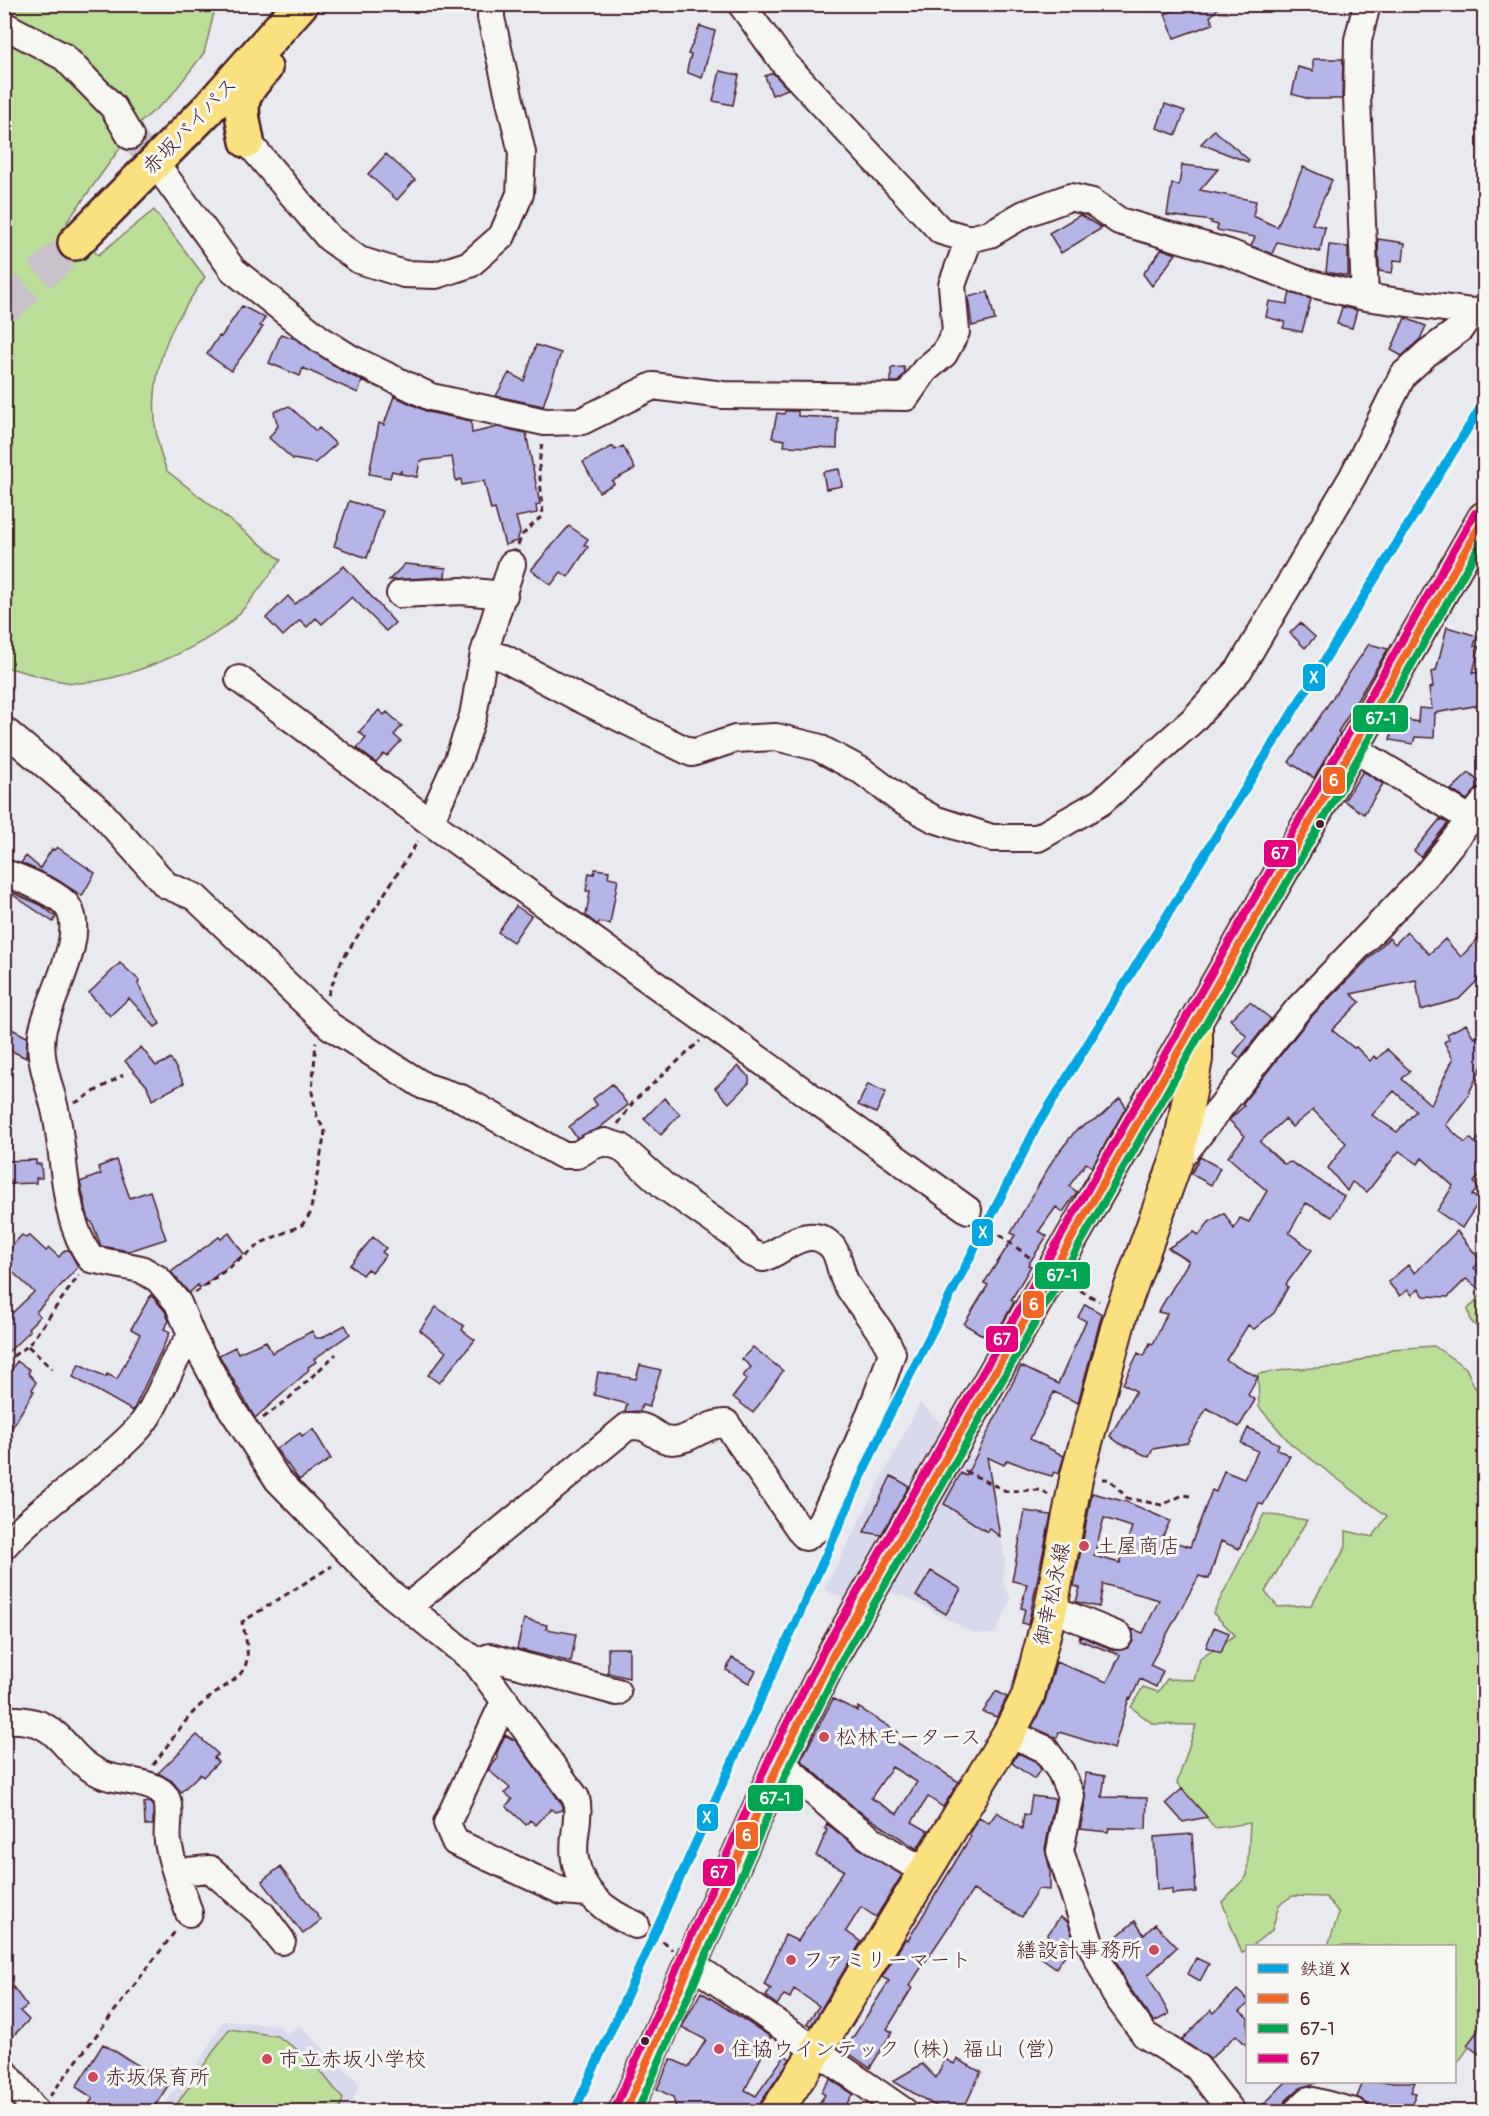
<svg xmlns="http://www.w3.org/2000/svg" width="1489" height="2116" viewBox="0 0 1489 2116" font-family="Pangolin,'Klee One',sans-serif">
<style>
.built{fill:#d9d9ed}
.green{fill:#bade98;stroke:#827e62;stroke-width:1.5}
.building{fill:#b5b5e7;stroke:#4a1f2b;stroke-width:1.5;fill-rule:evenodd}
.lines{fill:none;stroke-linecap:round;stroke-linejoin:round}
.minor-tunnel{stroke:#c9c1c9;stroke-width:26;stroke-dasharray:26 13;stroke-linecap:butt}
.highway-tunnel{stroke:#c9c1c9;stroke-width:33;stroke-dasharray:33 16;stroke-linecap:butt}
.minor-casing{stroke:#4a1f2b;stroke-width:30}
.major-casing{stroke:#4a1f2b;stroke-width:36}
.highway-casing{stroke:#4a1f2b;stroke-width:38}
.path{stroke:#4a1f2b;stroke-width:3;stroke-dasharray:6 4.5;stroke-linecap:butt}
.minor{stroke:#f6f6f2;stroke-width:26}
.major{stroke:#fbe080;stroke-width:32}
.highway{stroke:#fbe080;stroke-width:33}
.bus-1-casing{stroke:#f6f6f2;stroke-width:12}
.bus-2-casing{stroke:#f6f6f2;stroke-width:12}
.bus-3-casing{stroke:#f6f6f2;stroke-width:12}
.bus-1{stroke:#f26522;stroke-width:8}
.bus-2{stroke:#00a651;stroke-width:8}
.bus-3{stroke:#e5007d;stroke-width:8}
.rail-1-casing{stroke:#f6f6f2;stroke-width:14}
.rail-1{stroke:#00a7e3;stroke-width:9}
.bus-dot{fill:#4a1f2b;stroke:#f6f6f2;stroke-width:2}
.poi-dot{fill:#d1495b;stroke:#f6f6f2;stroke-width:2}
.labels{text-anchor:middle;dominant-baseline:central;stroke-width:6;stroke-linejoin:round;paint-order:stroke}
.street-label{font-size:21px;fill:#4a1f2b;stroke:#f6f6f2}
.poi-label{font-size:21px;fill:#4a1f2b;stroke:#f6f6f2;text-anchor:start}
.line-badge{stroke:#f6f6f2;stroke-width:2}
.badge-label{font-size:16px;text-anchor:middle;font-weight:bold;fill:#fff}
</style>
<rect width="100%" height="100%" fill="#e9e9f0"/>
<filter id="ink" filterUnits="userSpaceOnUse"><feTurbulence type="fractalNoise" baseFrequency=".0167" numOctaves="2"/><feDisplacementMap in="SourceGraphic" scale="12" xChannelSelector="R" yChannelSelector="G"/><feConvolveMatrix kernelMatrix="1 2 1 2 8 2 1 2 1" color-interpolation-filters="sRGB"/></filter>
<g filter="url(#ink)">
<!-- built -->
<path class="built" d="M920,1403l27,26 -97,172 -26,-11z
M965,1452l25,13 15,95 -2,23 8,16 -16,35h-20l-67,-36 -18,-6z
M223,2021l55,4 8,9 14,-8 59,57 -9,28 -190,1 16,-25 7,3z"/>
<!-- green -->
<path class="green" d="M5,5h211l-12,48 -34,44 -35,30 -68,95 31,33 56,-45 51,67c-10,15 -21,31 -30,47 -23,43 -28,101 -8,147l114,89c-15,19 -29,41 -46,58 -29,29 -118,66 -159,65 -23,-1 -49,-11 -71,-16z
M1484,1292v42l-13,-13 -3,-12z
M1434,1346l32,22 9,20 9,-5v656l-6,-5 -23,33 -1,-121h-126l11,-33 -13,-16 -34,-1 -13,9 -7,25 -30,23 -20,-51 25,-26 3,-53 -35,5 -38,-45 19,-58 -43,-1 -22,-17 12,-20 15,5 9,-13 27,1 6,-21 35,-24 -22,-22 51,-99 43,6 -42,72 13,15 33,-2 35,-58v-16l27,6 14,-21 -96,-72 -32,-37 -1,-33 33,-5 50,-2 51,-18z
M229,2029l48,7 33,22 33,41 -4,12h-167z"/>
<!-- building -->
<path class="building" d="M1190,4h32l-12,13 3,7 -39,14 -9,-24z
M700,26l15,5 -13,47 -14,-5 -1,-4 4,-14 -3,-1z
M1313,59h30l-1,40h-33l-17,-5 6,-27 15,4z
M720,71l19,4 -6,30 -20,-4z
M773,73l15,16 -16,6 -7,-19z
M1165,104l20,7 -9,24 -19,-7z
M1214,130l35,30 -1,2 -47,-18z
M386,154l29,26 -18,20 -29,-26z
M1182,165l36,4 -18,21 56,11 -3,15 24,11 26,-60 29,13 -20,44 13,3 -5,25 -43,-10 -5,12 -21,-8 4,-9 -38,-7 1,-5 -7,-2 1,-2 -45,-6 5,-31 7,1z
M1080,215l22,13 -41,25 -12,-20z
M1378,239l27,4 -2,18 -9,-1 -2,13 -13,-2z
M1329,245l19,2v29l-22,-4z
M1162,249l14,5 -24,32 -9,-12z
M988,292l7,28 -23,6 -4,-29z
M1290,293l21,6 -9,33 -19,-4 2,-6 -19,-5 3,-16 18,3z
M242,306l23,12 -5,8 3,1 -32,44 -24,-17 12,-18 2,1z
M1342,307l15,3 -5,18 -15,-4z
M1405,318l21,8 -6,13 -18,17 -11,-6z
M281,334l15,5 46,32 29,14 -9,-4 -4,12 -55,-25 -3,8 -31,-13z
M536,345l25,8 -18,53 -47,-10 13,-23 15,8z
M904,367l1,6 -7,9h-7v-14z
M394,396l34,16 43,9 1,12 26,-6 28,6 14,71 -4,1 1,8 -21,4 4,15 -3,9 -12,4 -10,-36 -4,1 -7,-29 -22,4 -1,-6 -5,2 -4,-24 -32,4 -3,16 -16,-3v-4l-1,3 -8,-2 -2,7 -21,-4 10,-51 5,2z
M289,406l27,25 3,-3 17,16 -21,19 -22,-4 -24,-21 9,-12 -4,-14z
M785,411h13v5l40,2 -1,30 -53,-2 1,-6 -13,-2 5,-25 7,1z
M613,446l2,4 8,-4 12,23 -23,12 2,3 -15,8 -16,-30z
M839,469l3,17 -16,3 -3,-17z
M349,501l34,10 -16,47 -33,-12z
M569,526l19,13 -4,6 4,2 -20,30 -7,-5 -10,13 -20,-15z
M405,564l41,4 -1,9 -56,3z
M344,566l51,57 -9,8 -34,-34 -30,27 -6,-6 -9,9 -7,-7 -17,16 -17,-18 22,-22 7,8z
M1300,623l15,14 -10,11 -15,-15z
M1447,627l30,9 -3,10 5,1 -6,26 12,-2v33l-50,9 -1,25 -19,-1 -2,7 -23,-4 4,-23 24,5 1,-14 13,1 -3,-21 4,-1 -2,-15 5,-1z
M1369,644l19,5 -50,83 2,2 -26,44 -25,-16z
M379,710l5,5 3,-3 15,14 -8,9 7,6 -14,15 -3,-2 -8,9 -19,-15 9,-10 -7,-6z
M1363,771l20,13 -19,30 -20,-13z
M1469,773l16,14 -7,1 -11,12 -16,-10z
M1440,819l8,4 -27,34 -7,-6z
M57,847l38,26 -13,23 -26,-17 -35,-16 5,-7 14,12 12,-19 2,1z
M595,869l14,2 -1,6 10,2 -8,45 -11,-2 -1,3 -12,-9 4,-25h-4l3,-18 5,1z
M4,889l37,16 15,12 -3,5z
M516,906l15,10 -18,26 -15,-10z
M1485,931v42l-26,26 -38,11 -5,-30 -65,14 9,8 -28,28 22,18 2,-1 14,14 4,-5 3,3 10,-10 23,22 -8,8 29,26 22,-46 -9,-17 5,-3 -2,-5 19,-10 8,14 11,-5v27l-19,39 -20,26 19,18 5,-5 5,5 10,-12v38l-11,13 4,6 -6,7 8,5 -18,28 -25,-17 16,-25 -31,-28 -4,6 -19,-13 -32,41 -15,-10 -5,9 -19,-23 18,-25 -33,-33 -21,17 -7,-8 -25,23 24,22 7,-2 53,34 -12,21 -26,-14 -17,30 23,17 -26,34 2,3 -14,26 -20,16 -6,-4 -22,35 32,17 -10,18 7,5 -16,27 -32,-19 -20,35 -34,6 -4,8 -30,-14 -9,-7 26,-45 -13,-7 15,-31 6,3 6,-13 3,1 14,-30 -9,-2 31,-51 -21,-13 26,-16 5,3 10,-13 15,-9 10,16 6,-11 9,4 18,-31 -39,-34 17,-21 -16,-16 15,-14 -2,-2 67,-85 80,-81 6,6 12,-12 22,22 16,-15 16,18zM1394,1091l22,20 -19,21 -25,-17z
M120,963l19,17 -1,4 22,40 -5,3 -26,-29 -19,18 -21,-23z
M1250,1002l21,17 -31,39 -6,-5 13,-16 -17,-18z
M4,1025l23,12 -1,21 -22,-11z
M141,1047l15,19 15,-7 13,24 -32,17 -5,-14 -22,-25z
M738,1066l11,11v6l-20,20 -14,-15z
M612,1084l16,21 -30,24 -21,9 -8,-11 28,-22 -4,-6z
M868,1084l18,8 -10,21 -18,-8z
M664,1098l16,16 -19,21 -17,-16z
M1120,1098l6,9 -34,60 -6,-4 -17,23 8,6 -14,20 -7,-5 -17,24 8,5 -19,29 3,1 -20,34 3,2 -22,39 -28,-17 24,-39 -4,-2 31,-48 -4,-2 42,-73 23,-30 25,-14z
M1200,1157l20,11 -9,17 -20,-11z
M36,1160v4h5l1,14h-6v5l-32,1v-23z
M116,1160l14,38 20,-7 16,48 -37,12 -28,-5 -9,-24 -3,-1 -9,-39 21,-8 -3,-7z
M1457,1231l24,30 -7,7 11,8v17l-19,-14 -18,18 -24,-1 -5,-7 -7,6 -4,-5 -8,6 -12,-14 20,-17 7,8z
M229,1233l15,21 -44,34 -2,-3 -9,8 -18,-21 48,-35 2,2z
M22,1235l4,3 3,-3 17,16 3,-3 10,9 6,-7h4l9,17 -42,45 4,4 -12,12 2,3 -26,25v-35l30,-29 -30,-28v-10z
M373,1237l13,11 -4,4 4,3 -14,17 -5,-3 -5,6 -12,-10z
M151,1295l14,16 4,10 -5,8 6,3 -37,79 -60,-34 6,-13 27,13 1,-3 10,5 23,-45 -9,-5z
M1085,1304l17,10 -24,89 -24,-11 -24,47 34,17 -5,18 -5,-2 -2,4 -11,-3 -34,-13 -3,5 -17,-8 13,80 -11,-9 -2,4 -43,-28 17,-31 5,3 55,-110 37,18 28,-63 -8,-4z
M436,1307l28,19 -2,4 13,10 -36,43 -11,-8 18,-23 -26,-22z
M345,1325l5,9 -36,25 2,3 -8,5 1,2 -3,4 -51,45 -36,-63 16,-8 3,6 28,-12 6,12 40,-22 4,7h5z
M753,1347l30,24 -30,42 -20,-16 14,-18 -4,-3 8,-9 -9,-8z
M17,1361l13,9 -2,3 8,9 -4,8 2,1 -30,50v-59z
M640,1365l21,5 -12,37 -7,-2 -2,6 -15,1 2,-8 -33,-9 4,-23 38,7z
M1248,1428l31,16 -2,5 13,7 -27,49 -4,-2 -20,46 -18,-8 -12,38 -10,-3 -49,89 13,6 -7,16 -16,-8 -9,20 -2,-1 -15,51 -55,-17 -2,6 -25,-11 13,-26 11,-39 51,20 13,-27 -41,-15 1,-4 34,14 14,-2 5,-7 -1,-12 11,4 16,-33 -56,-16 -4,23 -23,-5 4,-14 -6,-2 18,-93 35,9 43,19 -8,17 28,9 22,-57 4,2 8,-21 20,8 14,-28 -17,-8zM1104,1518l28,9 -12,36 -26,-7z
M313,1429l18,30 -32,21 -23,-31 24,-16 2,3z
M891,1476l18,10 -28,49 -17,-3z
M1025,1511l26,4 -23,110 -6,-2 3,-14 -4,-1 6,-24 -15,-3z
M931,1571l30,18 -15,25 -30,-18z
M524,1619l23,6 -1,4 30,5 -5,28 -54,-13z
M1214,1627l15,6 -8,20 -15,-6z
M608,1648h21v30l-21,-5z
M732,1658l24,13 -7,12 -23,-13z
M996,1691l11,6 -10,20 -14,-5z
M833,1699l25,12v-4l40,25 -5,8 66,42 -16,25 -15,-10 -16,25 16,9 -11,18 -60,-39 -56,-50zM892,1767l25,15 -20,32 -26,-16z
M197,1735l21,19 -4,4 4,4 -15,15 -3,-3 -19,18 -9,-11 -14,-8z
M505,1735l11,6 46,63v6l-7,2 -4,-3 -15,16 -6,-5 -4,5 -20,-19 6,-7 -7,-6 5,-5 -22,-18 10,-12 -2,-3z
M1018,1753l17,8 6,8 -7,10 -22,-16z
M1086,1773l19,3 -3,21 45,1 -1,31 -37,-1 -1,4 -28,-3 6,-30 -2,-11z
M1182,1789l25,28 -24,5 -17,-19z
M1032,1796l23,3 -10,50 5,20v21l-12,-1 -16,28 -49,-27 -64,96 3,2 -25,41 5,3 -22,36 -23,-16 6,-8 -3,-2 39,-61 -7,-4 24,-39 2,2 63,-104 -2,-2 10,-17 10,6 8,-11 25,17 2,-15 5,1z
M150,1802l3,5v18h-8l-1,-22z
M827,1824l30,23 45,28 -26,42 -15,-10 -15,24 15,11 -50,84 -4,-3 12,-17 -25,-17 -4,9 -6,-3 -7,10 -11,-9 5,-7 -7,-4 21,-50 13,6 46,-71 -28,-14 11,-26 -2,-1z
M1192,1834l4,58 -24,2v-5l-15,1 -3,-53z
M280,1867l41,53 -18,14 -41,-53z
M1060,1917l8,5 6,20 -18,26 -21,-15z
M1135,1921l9,14 11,-11 22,23 -29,28 21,39 -15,8 -26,-36 -20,-42z
M1196,1958l13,6 -9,17 -12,-7z
M13,1987l14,19 -7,5 9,9 -25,25v-52z
M1237,1990l11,10v4l-8,7 8,7v29l-12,-12 -26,24 -28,-19 29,-30 3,3z
M701,1992l70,45 -26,53 11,6 29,-41 5,4 -29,43 -3,10h-81l-4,-15 -16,-8 14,-30 18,8 17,-27 -24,-13z
M1485,2021v25l-6,8 -12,-9z
M103,2044l66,40 -18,28h-34l-10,-7 -6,7 -12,-8 4,-6 -17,-11z
M945,2059l9,5 3,-5 24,13 -19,40h-16l-53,-31 29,-17 14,14z
M830,2079l23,15 -9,14 -3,-2 -4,6h-24l12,-17 -4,-3z
M1286,2082h32l-19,7 -14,12 -4,11h-25z
M1363,2082h52l-4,10 5,1 -7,18 -7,-3 -1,4h-15l-19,-8 -10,-7z"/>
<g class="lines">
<!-- minor-tunnel -->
<path class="minor-tunnel" d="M130,136l34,39"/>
<!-- highway-tunnel -->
<path class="highway-tunnel" d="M4,309l71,-66"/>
<defs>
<path id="minor" d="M741,4l43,59 157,168 28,8 21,-5 34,-20 46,-17 22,5 27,19 110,32 75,29 61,15 107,15 12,-1
M4,25l60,32 49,50 17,29
M247,141l82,97 30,22 45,14 32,1 34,-11 32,-28 18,-42 2,-41 -31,-135v-14
M164,175l69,95 87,69 30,19 81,39 114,25 37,-1 71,-35 70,9 183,2 19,-27 19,-16 12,-22 -4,-47 17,-46
M1365,297l-8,-200 1,-57 9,-36
M400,594l62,-3 42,4
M484,653l20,5 75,40 113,55 43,-14 41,-2 41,10 45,24 40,30 32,18 58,19h46l63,-36 91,-81 47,-51 114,-194 50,-101 24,-22 33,-24 12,-17
M239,679l191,143 538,388
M4,730l95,80 67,75 29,12 135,129 94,60 37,12 101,57h15l15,-9 13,-4 16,5 43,39 73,51 12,15 14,6c17,-5 29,-20 46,-21 10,-1 18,4 24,11 7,10 7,24 13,35 14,24 35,44 46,70 -20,61 -45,119 -75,176l-11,8 -4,-4 -76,-110c-20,0 -34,17 -54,18 -11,0 -19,-11 -30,-14 -4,-1 -10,-1 -14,-1l-219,180
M1353,748l117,71
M430,822l28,-62 15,-44 11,-63 28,-89
M4,873c15,4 57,22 64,34 20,30 -22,96 -26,127 -4,27 9,54 14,80 10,48 6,104 35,145l50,10 17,10 20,24 14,34 37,68 49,75 108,110 90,72 100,136c5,21 -5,41 -1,61 6,35 31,53 61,66
M1178,1156l8,-5 112,-142 126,-131 60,-76
M4,1546c39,-43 92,-73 132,-115 26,-27 30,-68 56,-94
M1051,1608l68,28
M476,1662l14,-5 127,35
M505,1700l-58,123 8,19 107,49 26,2
M4,1720c62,-3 54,34 97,54 15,8 60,6 66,26 4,13 -1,29 1,42 4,24 14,48 21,71
M1009,1733l36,16 16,23 10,24 -11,55 29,89 26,54 30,41 52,32 35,45
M780,1761c47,43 86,82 145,109
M176,1872l34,-3 52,45 20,27
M690,1963l215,149
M4,2071l32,41
M1296,2112l13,-12 46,12"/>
<path id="major" d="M625,2112l155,-351 53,-106 651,-1137
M776,2112l41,-62 192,-317 19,-37 23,-88 25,-129 45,-165 57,-158 18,-97v-32"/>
<path id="highway" d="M247,141c-8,-40 -9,-43 18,-73
M75,243l132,-133 94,-106"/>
</defs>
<!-- minor casing -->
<use href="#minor" class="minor-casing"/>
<!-- major casing -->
<use href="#major" class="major-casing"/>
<!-- highway casing -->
<use href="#highway" class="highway-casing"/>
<!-- path -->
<path class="path" d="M518,545l4,-10 21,-20 -4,-50 3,-23
M328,995l13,-33 77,-121
M75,1103l48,-28
M618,1124l16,-23 66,-60
M983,1222l50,38
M1071,1285l28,16
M195,1293l68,-51 39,-17 8,-11 15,-82 -8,-16 -5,-24 4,-50
M28,1346l24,23
M4,1362l24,-16 51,-71
M263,1418l23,-17 50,-47
M965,1471l41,20 36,-1 6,5
M1102,1479h7l18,19 35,7 21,-10 7,1
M153,1765c16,-20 31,-46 50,-62 36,-30 54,-25 39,-81l90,-56
M655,1934l17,16
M50,2096l127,-167"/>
<!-- minor -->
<use href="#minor" class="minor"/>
<!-- major -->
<use href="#major" class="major"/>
<!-- highway -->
<use href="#highway" class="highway"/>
<defs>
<path id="bus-1" d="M625,2112l155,-351 53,-106 651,-1137"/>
<path id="bus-2" d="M637,2112l153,-347 52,-105 642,-1122"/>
<path id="bus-3" d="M615,2108l155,-351 54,-107 651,-1137"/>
</defs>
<!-- bus-1 casing -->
<use href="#bus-1" class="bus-1-casing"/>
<!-- bus-2 casing -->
<use href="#bus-2" class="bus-2-casing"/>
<!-- bus-3 casing -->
<use href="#bus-3" class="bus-3-casing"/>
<!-- bus-1 -->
<use href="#bus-1" class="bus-1"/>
<!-- bus-2 -->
<use href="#bus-2" class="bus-2"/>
<!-- bus-3 -->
<use href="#bus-3" class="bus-3"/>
<defs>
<path id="rail-1" d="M574,2112l313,-692 150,-294 447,-724"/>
</defs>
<!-- rail-1 casing -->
<use href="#rail-1" class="rail-1-casing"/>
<!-- rail-1 -->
<use href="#rail-1" class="rail-1"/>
</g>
</g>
<!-- markers -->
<g class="bus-dot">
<circle cx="1320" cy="824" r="5"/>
<circle cx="645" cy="2041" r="5"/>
</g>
<g class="poi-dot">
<circle cx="1084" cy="1546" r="6"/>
<circle cx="824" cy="1737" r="6"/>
<circle cx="1154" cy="1950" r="6"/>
<circle cx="791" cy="1960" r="6"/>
<circle cx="719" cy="2049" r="6"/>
<circle cx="267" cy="2059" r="6"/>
<circle cx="93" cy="2077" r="6"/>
</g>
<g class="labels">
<!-- street labels -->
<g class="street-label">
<text transform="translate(190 126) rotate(-46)">赤坂バイパス</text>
<text transform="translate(1052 1594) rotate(-78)">御幸松永線</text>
</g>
<!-- poi labels -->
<g class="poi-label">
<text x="1096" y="1546">土屋商店</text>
<text x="836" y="1737">松林モータース</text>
<text x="1142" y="1950" text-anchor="end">繕設計事務所</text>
<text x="803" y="1960">ファミリーマート</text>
<text x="731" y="2049">住協ウインテック（株）福山（営）</text>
<text x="279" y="2059">市立赤坂小学校</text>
<text x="105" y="2077">赤坂保育所</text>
</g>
</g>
<g class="line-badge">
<rect x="1302" y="663" width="24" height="29" rx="6" fill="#00a7e3"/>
<rect x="1352" y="704" width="57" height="29" rx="6" fill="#00a651"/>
<rect x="1322" y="766" width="24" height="29" rx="6" fill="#f26522"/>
<rect x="1263" y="839" width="34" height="29" rx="6" fill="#e5007d"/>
<rect x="971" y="1218" width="23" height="29" rx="6" fill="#00a7e3"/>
<rect x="1034" y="1261" width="57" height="29" rx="6" fill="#00a651"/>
<rect x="1022" y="1290" width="23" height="29" rx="6" fill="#f26522"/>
<rect x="985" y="1325" width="34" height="28" rx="6" fill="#e5007d"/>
<rect x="747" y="1784" width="57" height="28" rx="6" fill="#00a651"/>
<rect x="696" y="1803" width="23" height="29" rx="6" fill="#00a7e3"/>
<rect x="735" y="1821" width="24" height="29" rx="6" fill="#f26522"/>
<rect x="702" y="1858" width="34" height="29" rx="6" fill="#e5007d"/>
</g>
<g class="badge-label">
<text x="1314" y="683">X</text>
<text x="1381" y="724">67-1</text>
<text x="1334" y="786">6</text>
<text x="1280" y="859">67</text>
<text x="983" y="1238">X</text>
<text x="1062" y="1281">67-1</text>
<text x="1034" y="1310">6</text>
<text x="1002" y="1345">67</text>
<text x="775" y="1804">67-1</text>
<text x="707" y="1823">X</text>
<text x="747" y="1841">6</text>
<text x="719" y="1878">67</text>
</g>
<!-- margin -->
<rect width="1489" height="2116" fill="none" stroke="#f6f6f2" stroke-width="24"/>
<rect x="12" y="12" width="1465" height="2092" fill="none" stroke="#4a1f2b" stroke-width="2" filter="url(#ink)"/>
<!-- legend -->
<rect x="1246" y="1945" width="210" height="138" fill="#f6f6f2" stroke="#b1a0a2" stroke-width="1.5"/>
<rect x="1258" y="1964" width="30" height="9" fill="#00a7e3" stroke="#b1a0a2" stroke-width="1.5"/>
<text x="1300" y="1975" font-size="18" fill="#4a1f2b">鉄道 X</text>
<rect x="1258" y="1994" width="30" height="9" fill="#f26522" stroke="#b1a0a2" stroke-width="1.5"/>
<text x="1300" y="2005" font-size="18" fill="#4a1f2b">6</text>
<rect x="1258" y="2024" width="30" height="9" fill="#00a651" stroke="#b1a0a2" stroke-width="1.5"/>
<text x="1300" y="2035" font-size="18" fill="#4a1f2b">67-1</text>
<rect x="1258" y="2054" width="30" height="9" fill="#e5007d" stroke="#b1a0a2" stroke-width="1.5"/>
<text x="1300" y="2065" font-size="18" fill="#4a1f2b">67</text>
</svg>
